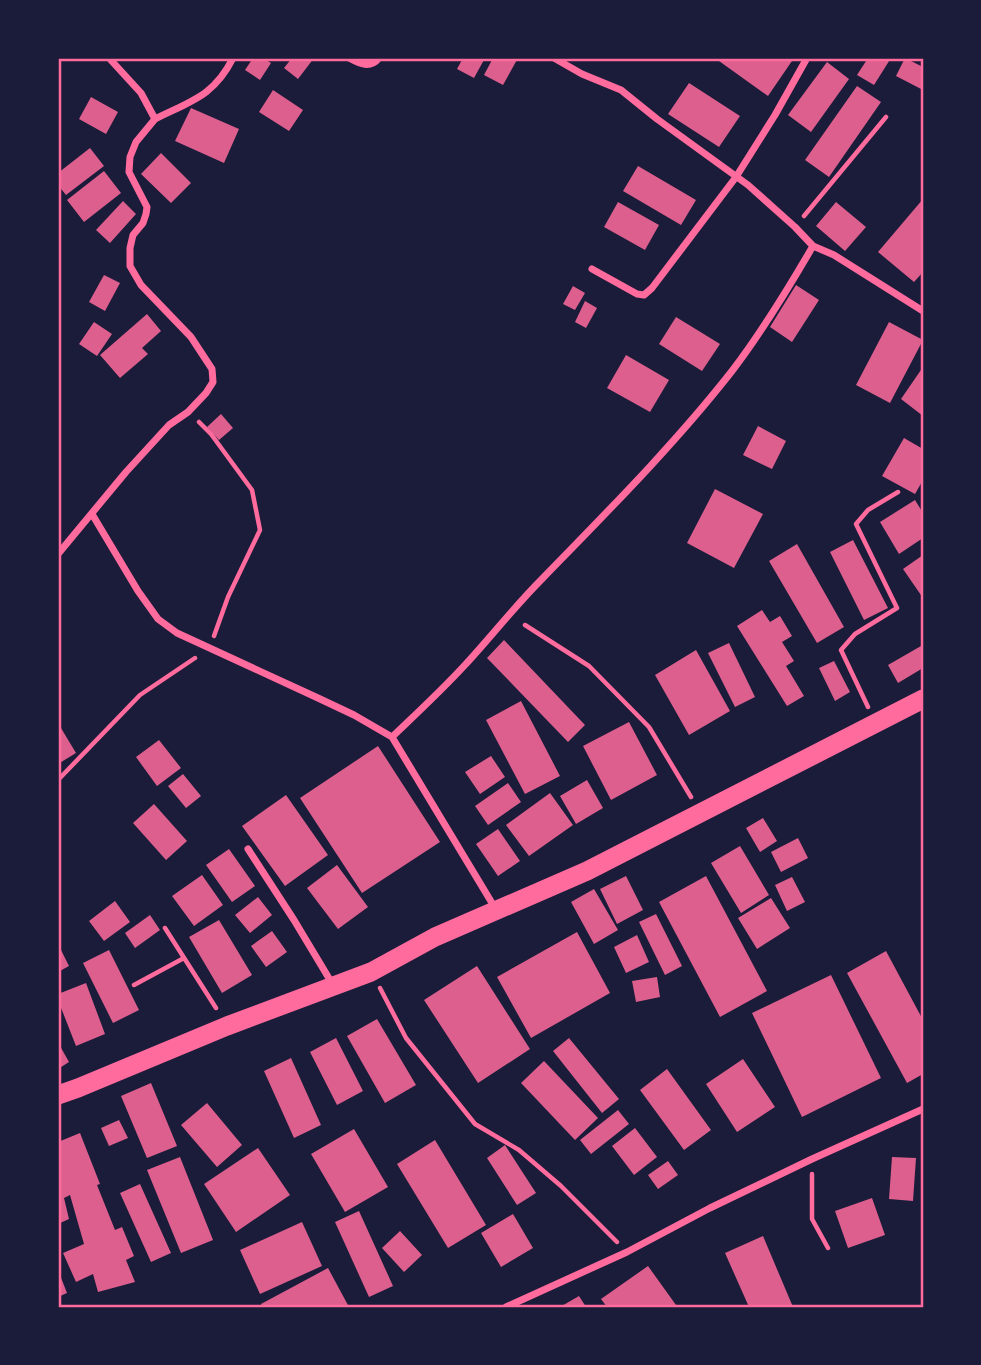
<svg xmlns="http://www.w3.org/2000/svg" width="981" height="1365" viewBox="0 0 981 1365" font-family="Inter,sans-serif">
<style>
.building{fill:#dd5f8e}
.lines{fill:none;stroke-linecap:round;stroke-linejoin:round}
.path{stroke:#ff6b9d;stroke-width:4.5}
.minor{stroke:#ff6b9d;stroke-width:7}
.trunk{stroke:#ff6b9d;stroke-width:19}
.neatline{fill:none;stroke:#ff6b9d;stroke-width:2.5}
</style>
<rect width="100%" height="100%" fill="#1b1b3a"/>
<!-- building -->
<path class="building" d="M253,58h10l8,5 -11,17 -15,-10z
M292,58h22l-16,21 -14,-11z
M463,58h22l-11,20 -17,-9z
M493,58h25l-15,27 -19,-10z
M722,58h72l-26,38 -49,-35z
M868,58h23l-17,27 -17,-10z
M905,58l18,9v23l-27,-14z
M827,62l22,17 -38,53 -23,-17z
M689,83l51,33 -21,31 -51,-33z
M857,86l24,16 -52,75 -24,-17z
M273,90l30,20 -14,21 -30,-19z
M91,97l27,15 -12,22 -27,-15z
M191,108l48,21 -15,34 -49,-22z
M90,148l14,18 -38,29 -8,-10v-12z
M161,153l30,30 -20,20 -30,-29z
M638,166l58,34 -15,25 -58,-34z
M104,171l17,22 -37,29 -17,-22z
M923,199v73l-9,10 -36,-30z
M123,201l13,13 -26,29 -14,-13z
M618,202l41,23 -14,25 -41,-23z
M836,202l30,25 -21,24 -29,-25z
M104,275l16,8 -15,28 -16,-9z
M796,285l23,15 -27,42 -22,-15z
M573,286l12,7 -10,17 -12,-6z
M585,301l12,7 -11,20 -11,-6z
M147,314l14,17 -19,17 6,6 -28,24 -20,-23z
M676,317l44,27 -18,27 -43,-27z
M94,322l18,12 -15,22 -18,-12z
M889,322l34,18 -33,63 -34,-18z
M626,355l43,25 -19,32 -43,-24z
M923,367v49l-22,-17z
M221,414l12,14 -14,12 -12,-13z
M758,426l28,15 -14,28 -29,-14z
M904,438l19,11v31l-8,14 -33,-18z
M715,489l48,25 -29,54 -47,-25z
M915,500l8,13v25l-24,16 -19,-32z
M853,540l35,68 -24,12 -34,-68z
M797,544l47,83 -27,16 -48,-82z
M923,555v43l-20,-29z
M762,610l8,12 10,-6 12,20 -10,6 12,19 -8,5 18,30 -17,10 -50,-80z
M504,640l81,85 -17,17 -81,-84z
M729,643l26,54 -20,10 -27,-54z
M921,646l2,4v18l-25,15 -10,-18z
M696,650l34,61 -41,24 -34,-60z
M834,661l16,31 -15,9 -16,-33z
M521,701l39,75 -35,18 -39,-74z
M629,722l28,53 -46,25 -28,-54z
M58,723l18,30 -18,11z
M159,740l22,28 -24,18 -21,-29z
M378,746l62,96 -78,51 -62,-95z
M491,756l14,21 -25,17 -15,-22z
M183,774l18,22 -15,12 -18,-22z
M587,780l16,28 -27,16 -16,-28z
M508,783l13,19 -33,23 -13,-19z
M550,793l23,32 -44,31 -23,-31z
M286,795l42,60 -43,31 -43,-60z
M154,804l33,37 -21,19 -33,-37z
M763,818l14,23 -17,11 -14,-24z
M498,829l22,32 -22,15 -22,-32z
M798,838l10,20 -27,14 -10,-20z
M740,846l29,49 -28,18 -30,-50z
M229,849l26,37 -23,16 -26,-37z
M337,865l31,42 -30,22 -31,-41z
M202,875l21,30 -29,21 -22,-30z
M626,876l17,34 -26,14 -17,-35z
M706,876l61,115 -47,26 -61,-115z
M792,877l13,25 -18,9 -12,-26z
M594,889l24,41 -24,14 -23,-42z
M258,897l14,18 -22,18 -15,-18z
M771,898l19,30 -33,21 -19,-31z
M115,901l15,21 -26,19 -15,-20z
M656,914l26,52 -17,9 -26,-53z
M150,915l10,15 -25,18 -10,-15z
M219,920l33,55 -30,18 -33,-56z
M272,931l15,21 -21,15 -15,-21z
M577,932l33,61 -79,45 -34,-61z
M637,935l12,27 -23,11 -12,-26z
M58,944l11,22 -11,6z
M109,950l30,60 -26,13 -30,-60z
M886,951l37,69v54l-16,9 -60,-110z
M477,966l53,83 -52,34 -54,-83z
M831,975l50,103 -79,39 -50,-104z
M657,977l3,20 -24,5 -4,-21z
M86,983l19,51 -29,12 -18,-46v-6z
M377,1019l39,66 -31,18 -38,-67z
M336,1038l27,53 -26,14 -27,-53z
M569,1038l50,61 -17,14 -49,-62z
M60,1046l9,16 -11,7v-22z
M291,1058l30,67 -27,13 -30,-67z
M743,1059l32,48 -38,25 -31,-48z
M544,1061l54,57 -23,22 -54,-57z
M667,1069l44,61 -27,20 -44,-60z
M151,1083l26,63 -30,12 -26,-62z
M207,1103l35,42 -25,22 -36,-42z
M618,1110l11,14 -38,30 -11,-14z
M119,1120l9,18 -19,8 -8,-18z
M635,1128l22,29 -23,18 -22,-29z
M354,1129l34,58 -43,25 -34,-58z
M80,1133l20,51 -3,1 18,45 7,-3 12,29 -8,4 9,22 -37,10 -5,-18 -17,8 -13,-29 21,-9 -14,-49 -6,3 5,21 -11,5v-28l3,-2 -3,-9v-43z
M435,1140l51,85 -38,23 -51,-84z
M505,1145l31,48 -19,12 -30,-47z
M258,1148l32,47 -54,37 -32,-48z
M180,1157l33,83 -32,13 -34,-83z
M892,1157l24,1 -3,43 -24,-2z
M668,1161l10,14 -20,14 -10,-14z
M140,1184l31,69 -20,9 -31,-69z
M872,1198l13,37 -37,13 -13,-37z
M359,1211l34,75 -24,11 -34,-75z
M513,1214l20,34 -32,19 -20,-34z
M302,1222l20,44 -62,28 -20,-44z
M400,1231l22,24 -18,17 -22,-24z
M763,1236l30,71h-44l-24,-54z
M648,1266l28,39 -3,2h-66l-6,-8z
M328,1268l21,39h-87l-1,-3z
M58,1270l9,23 -9,4z
M579,1296l7,11h-26z"/>
<g class="lines">
<!-- path -->
<path class="path" d="M804,216l82,-99
M199,422l12,12 41,56 8,40 -32,67 -14,39
M525,625l64,41 60,61 42,70
M868,707l-27,-57 14,-16 42,-26 -41,-84 12,-14 30,-18
M58,780l82,-85 55,-37
M165,928l51,80
M134,985l50,-27
M380,988l26,50 69,86 44,26 42,36 56,56
M812,1174v45l16,29"/>
<!-- minor -->
<path class="minor" d="M349,58c11,6 21,11 30,0
M554,58l28,16 39,16 36,29 91,66 47,42 18,19 21,9 89,56
M155,119c36,-18 59,-23 78,-61
M592,269l45,25 7,1 8,-7 84,-111 39,-62 32,-57
M92,514l46,77 20,28 19,14 141,65 36,17 38,22 103,171
M58,554l68,-82 43,-47 19,-13 18,-19 7,-11 -1,-13 -21,-32 -50,-52 -11,-19v-18l3,-13 10,-12 3,-9 1,-7 -18,-35 1,-15 6,-15 19,-23 -14,-26 -32,-35
M392,737c24,-23 49,-46 72,-71 26,-28 50,-59 78,-87 65,-67 132,-134 190,-208 30,-39 56,-82 81,-125
M248,849l46,71 39,65
M506,1307l121,-55 83,-44 102,-49 111,-50"/>
<!-- trunk -->
<path class="trunk" d="M58,1095l20,-7 149,-62 144,-54 64,-35 152,-66 336,-172"/>
</g>
<!-- border -->
<rect width="981" height="1365" fill="none" stroke="#1b1b3a" stroke-width="119"/>
<rect x="60" y="60" width="862" height="1246" class="neatline"/>
</svg>
